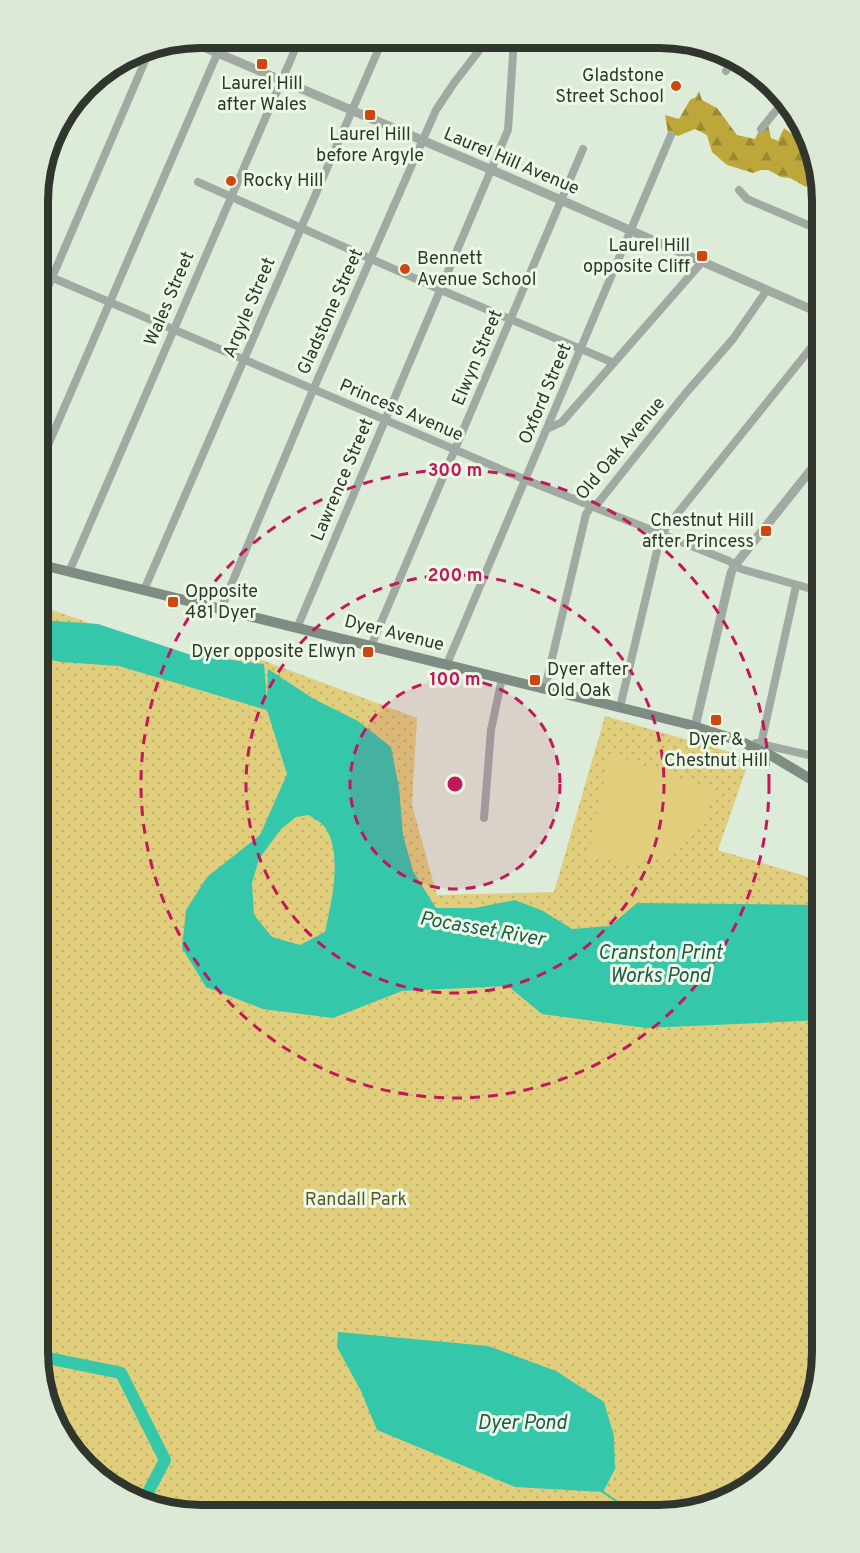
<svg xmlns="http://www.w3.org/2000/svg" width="860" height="1553" viewBox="0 0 860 1553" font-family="Overpass,sans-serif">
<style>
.forest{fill:url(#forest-firs)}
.park{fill:url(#park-dots)}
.garden{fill:#e0ce7d}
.water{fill:#34c7aa;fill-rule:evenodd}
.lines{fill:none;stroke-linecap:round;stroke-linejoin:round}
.stream{stroke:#34c7aa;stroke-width:2}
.river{stroke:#34c7aa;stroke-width:12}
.minor{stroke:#a0aaa3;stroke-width:8}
.tertiary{stroke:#a0aaa3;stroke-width:9}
.secondary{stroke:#7e8c83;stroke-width:10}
.ring{fill:none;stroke:#c2185b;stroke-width:3;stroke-dasharray:10 8}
.poi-dot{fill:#ce4713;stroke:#ebf9e5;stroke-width:2}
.labels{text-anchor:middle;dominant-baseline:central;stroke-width:6;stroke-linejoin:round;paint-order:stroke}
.poi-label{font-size:18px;fill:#30352e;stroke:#ebf9e5;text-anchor:end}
.street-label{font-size:18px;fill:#30352e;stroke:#ebf9e5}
.park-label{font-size:18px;fill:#5f552a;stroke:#ebf9e5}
.water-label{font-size:20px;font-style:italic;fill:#225b4e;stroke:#ebf9e5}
.rim{fill:none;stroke:#30352e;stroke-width:8}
.centre{fill:#c2185b;stroke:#ebf9e5;stroke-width:3}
.ring-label{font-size:18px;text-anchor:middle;font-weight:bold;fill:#c2185b;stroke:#ebf9e5;stroke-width:6;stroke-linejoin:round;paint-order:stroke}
</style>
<defs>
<pattern id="forest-firs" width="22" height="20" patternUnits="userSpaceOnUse" patternTransform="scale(1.5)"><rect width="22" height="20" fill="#bda73a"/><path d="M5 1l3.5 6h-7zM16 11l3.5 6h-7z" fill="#9a8931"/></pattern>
<pattern id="park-dots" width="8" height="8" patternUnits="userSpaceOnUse" patternTransform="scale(1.5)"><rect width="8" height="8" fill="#e0ce7d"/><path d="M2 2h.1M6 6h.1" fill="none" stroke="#c0b26c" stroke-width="1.8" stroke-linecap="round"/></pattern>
</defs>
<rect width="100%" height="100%" fill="#ddecd8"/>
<!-- forest -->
<path class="forest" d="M699,91l3,9 15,8 20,27 18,4 8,-16 5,2 3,13 7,3 6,-13 8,6 13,1 9,13 6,36c-6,-2 -10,-2 -14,3l-16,-9 -9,-1 -13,-7h-7l-8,3 -26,-8 -15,-13 -5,-17 -12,-6 -17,7 -10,-3 -3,-18 14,4 11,-19 6,-3z"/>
<!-- park -->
<path class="park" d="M38,605l150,53 74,2 155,58 -5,87 25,90 117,-3 51,-176 145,42 -32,92 104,31v482l-33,89 -77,55 -53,8 -480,-1 -78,-32 -55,-77 -8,-53z"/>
<!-- garden -->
<path class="garden" d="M618,756l96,35 -12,32 -29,30 -39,11 -46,-7 20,-95z"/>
<!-- water -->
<path class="water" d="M38,620l60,4 93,31 73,9 3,36 1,-31 46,30 44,22 33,26 8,41 4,47 10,36 23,37h39l40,-8 28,11 29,18 38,-3 27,-23 185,2v115l-176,8 -104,-14 -34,-28 -106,5 -69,27 -70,-9 -57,-22 -24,-39 4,-38 21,-33 53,-42 27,-61 -20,-64 -148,-44 -58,-4 -23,-5zM309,815c4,3 12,7 15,11 20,26 7,78 1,106l-25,13 -28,-8 -18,-22 -2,-32 7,-24 22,-30 15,-12z
M338,1332l150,14 68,25 48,31 10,34 1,33 -12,23 -88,-5 -138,-57 -16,-39 -24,-44z"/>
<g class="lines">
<!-- stream -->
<path class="stream" d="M603,1492l34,23"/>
<!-- river -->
<path class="river" d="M38,1356l83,17 44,87 -21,40"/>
<!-- minor -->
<path class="minor" d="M726,71l7,-10
M761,129l22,-27
M198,182l243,108 173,73
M739,190l8,9 75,32
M39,272l487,208 203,81 12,8 81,23
M39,308l112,-261
M547,429l15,-7 140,-160
M39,466l185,-428
M69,572l231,-534
M144,590l239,-551
M221,609l92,-219 123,-280 18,-27 34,-44
M297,628l211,-498 6,-91
M371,646l212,-497
M447,664l224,-529
M545,688l41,-174 5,-7 7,-4 87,-109 48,-55 34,-49
M620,707l41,-173 161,-200
M756,743l66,15
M761,744l35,-158
M484,818l7,-88 11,-52"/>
<!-- tertiary -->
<path class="tertiary" d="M187,40l305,130 330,144
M695,727l36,-154 4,-8 87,-109"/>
<!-- secondary -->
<path class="secondary" d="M38,564l649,160 53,17 32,15 50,30"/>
</g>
<!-- distance rings -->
<circle cx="455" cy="784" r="105" fill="#c2185b" fill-opacity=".12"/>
<g class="ring">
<circle cx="455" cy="784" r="105"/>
<circle cx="455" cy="784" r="209"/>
<circle cx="455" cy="784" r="314"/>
</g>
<!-- markers -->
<g class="poi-dot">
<rect x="256" y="58" width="12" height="12" rx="3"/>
<circle cx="676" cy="86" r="6"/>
<rect x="364" y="109" width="12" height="12" rx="3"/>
<circle cx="231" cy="181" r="6"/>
<rect x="696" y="250" width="12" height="12" rx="3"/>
<circle cx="405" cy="269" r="6"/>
<rect x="760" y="525" width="12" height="12" rx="3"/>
<rect x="167" y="596" width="12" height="12" rx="3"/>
<rect x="362" y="646" width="12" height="12" rx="3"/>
<rect x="529" y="674" width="12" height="12" rx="3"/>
<rect x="710" y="714" width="12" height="12" rx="3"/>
</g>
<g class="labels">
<!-- poi labels -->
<g class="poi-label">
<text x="664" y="76">Gladstone<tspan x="664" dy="21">Street School</tspan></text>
<text x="262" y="84" text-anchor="middle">Laurel Hill<tspan x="262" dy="21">after Wales</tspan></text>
<text x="370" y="135" text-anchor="middle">Laurel Hill<tspan x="370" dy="21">before Argyle</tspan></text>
<text x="243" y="181" text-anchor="start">Rocky Hill</text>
<text x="690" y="246">Laurel Hill<tspan x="690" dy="21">opposite Cliff</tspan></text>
<text x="417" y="259" text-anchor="start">Bennett<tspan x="417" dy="21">Avenue School</tspan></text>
<text x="754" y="521">Chestnut Hill<tspan x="754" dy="21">after Princess</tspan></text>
<text x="185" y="592" text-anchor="start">Opposite<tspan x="185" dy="21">481 Dyer</tspan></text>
<text x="356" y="652">Dyer opposite Elwyn</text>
<text x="547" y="670" text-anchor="start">Dyer after<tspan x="547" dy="21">Old Oak</tspan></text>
<text x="716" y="740" text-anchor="middle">Dyer &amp;<tspan x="716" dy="21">Chestnut Hill</tspan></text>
</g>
<!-- street labels -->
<g class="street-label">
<text transform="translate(511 162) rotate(23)">Laurel Hill Avenue</text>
<text transform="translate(170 299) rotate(-67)">Wales Street</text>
<text transform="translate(250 308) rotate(-67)">Argyle Street</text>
<text transform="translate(331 312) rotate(-66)">Gladstone Street</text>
<text transform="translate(478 358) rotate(-67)">Elwyn Street</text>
<text transform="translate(546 394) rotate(-67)">Oxford Street</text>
<text transform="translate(401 411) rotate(23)">Princess Avenue</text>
<text transform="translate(621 449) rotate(-50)">Old Oak Avenue</text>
<text transform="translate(343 480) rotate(-67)">Lawrence Street</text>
<text transform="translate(394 634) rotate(14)">Dyer Avenue</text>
</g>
<!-- park labels -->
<g class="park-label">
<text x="356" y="1200">Randall Park</text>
</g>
<!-- water labels -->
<g class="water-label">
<text transform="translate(482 930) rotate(10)">Pocasset River</text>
<text x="660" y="954">Cranston Print<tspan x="660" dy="23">Works Pond</tspan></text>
<text x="522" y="1424">Dyer Pond</text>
</g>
</g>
<!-- crop -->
<path d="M0 0H860V1553H0ZM201 48H659A153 153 0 0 1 812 201V1352A153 153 0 0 1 659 1505H201A153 153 0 0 1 48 1352V201A153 153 0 0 1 201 48Z" fill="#dce9d6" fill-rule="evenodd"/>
<path class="rim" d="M201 48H659A153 153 0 0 1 812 201V1352A153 153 0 0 1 659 1505H201A153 153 0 0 1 48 1352V201A153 153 0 0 1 201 48Z"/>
<circle cx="455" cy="784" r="9" class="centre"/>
<g class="ring-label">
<text x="455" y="476">300 m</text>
<text x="455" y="581">200 m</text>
<text x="455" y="685">100 m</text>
</g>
</svg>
